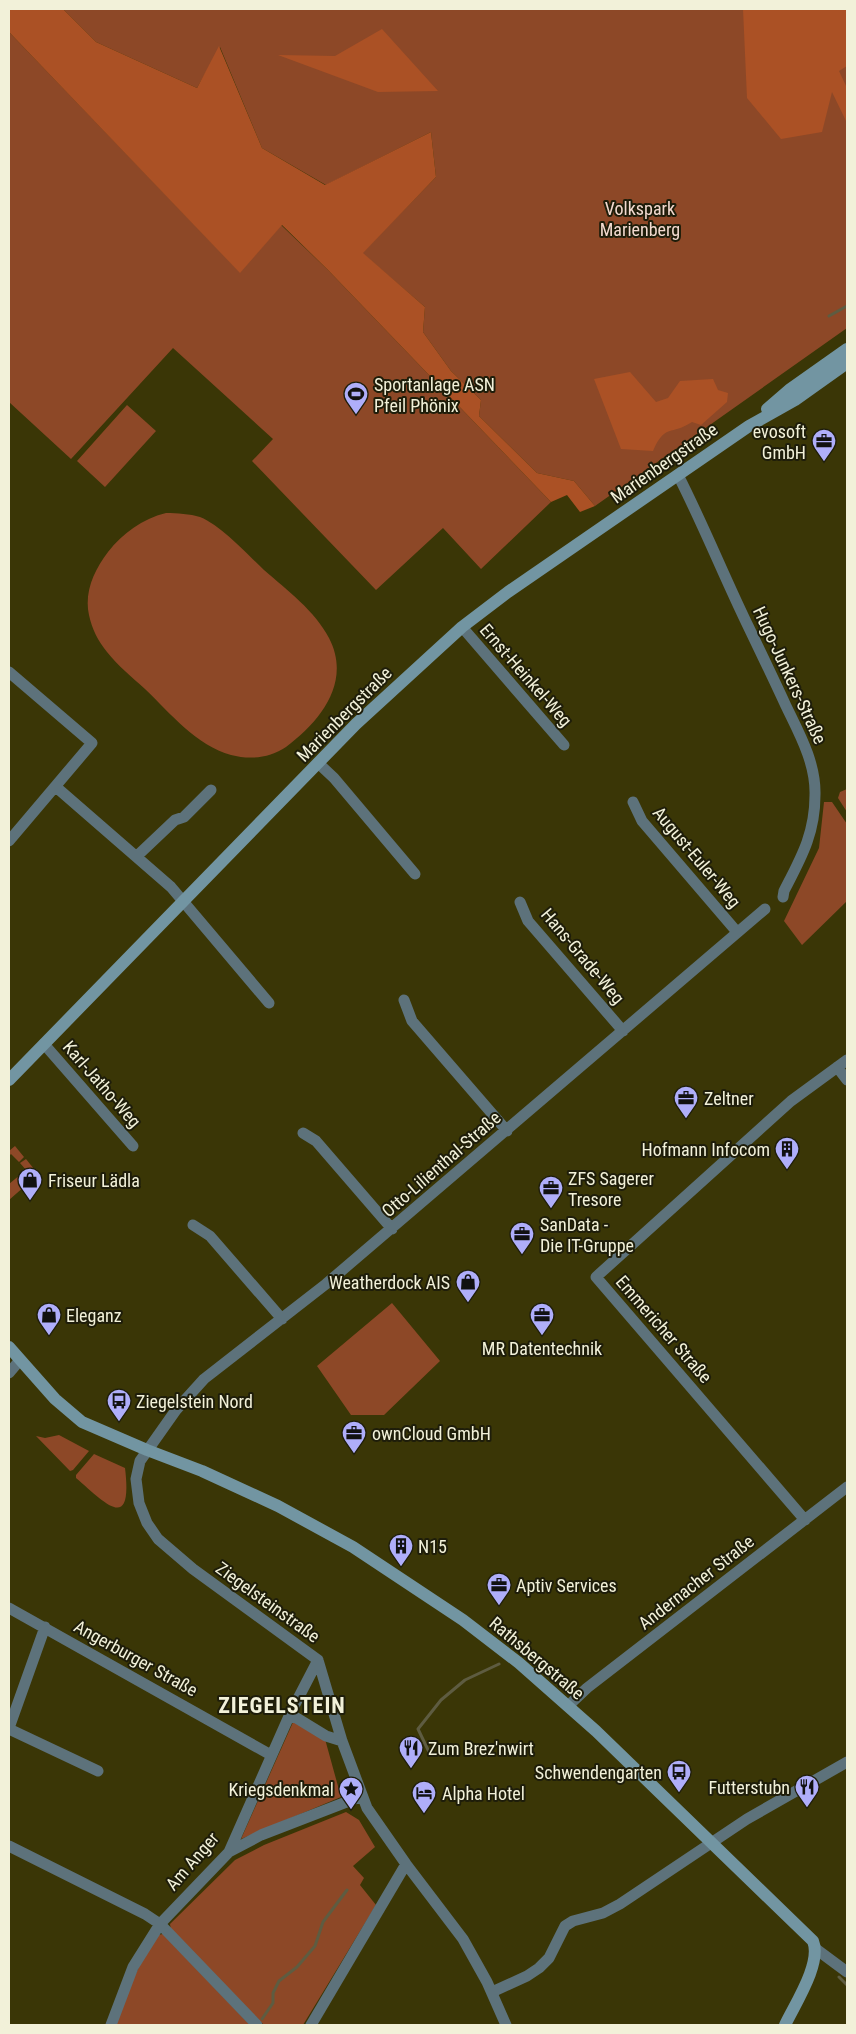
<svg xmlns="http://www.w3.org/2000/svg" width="856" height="2034" viewBox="0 0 856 2034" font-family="'Roboto Condensed',sans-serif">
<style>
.green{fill:#8d4827}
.forest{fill:#ab5125}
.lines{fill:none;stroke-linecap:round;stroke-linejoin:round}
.stream{stroke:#5e5c41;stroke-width:3}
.street{stroke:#5d727b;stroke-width:11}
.secondary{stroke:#7295a2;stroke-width:12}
.labels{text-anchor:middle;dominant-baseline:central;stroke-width:4;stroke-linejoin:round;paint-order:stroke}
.park-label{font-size:18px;fill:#f3dacf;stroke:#1e1d0a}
.poi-label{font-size:18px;fill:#f2f1d9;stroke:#1e1d0a;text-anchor:start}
.street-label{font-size:18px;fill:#f2f1d9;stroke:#1e1d0a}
.district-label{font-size:22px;font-weight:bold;letter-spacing:1px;fill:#f2f1d9;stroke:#1e1d0a}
</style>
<rect width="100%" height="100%" fill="#3a3606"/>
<!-- green -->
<path class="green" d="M63,9h784v319l-252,178 -21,-25 -37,-8 -58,-57 2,-16 -30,-29 -28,-39 2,-25 -63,-54 74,-76 -5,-45 -105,53 -64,-37 -42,-101 -23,41 -101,-46z
M9,32l231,240 41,-47 47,45 223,232 -70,67 -38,-41 -67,62 -124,-129 21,-22 -100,-91 -102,111 -62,-57z
M127,405l29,26 -51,56 -28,-26z
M166,513c11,0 24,1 34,4 22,9 47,37 64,53 23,20 51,41 65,68 23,44 -9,84 -43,109 -16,11 -36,13 -55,8 -34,-9 -61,-42 -86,-66 -13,-12 -27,-23 -38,-37 -9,-11 -15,-23 -18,-37 -5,-22 5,-45 19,-63 15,-19 34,-33 58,-39z
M847,789v23l-9,-14 2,-6z
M824,802h8l15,22v77l-45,44 -18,-24 35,-73z
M15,1146l9,11 -5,5 -8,-8 -2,2v-5z
M26,1159l8,10 -1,10 -24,21v-16l17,-14 -6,-7z
M392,1303l48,58 -56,54h-33l-34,-49z
M59,1435l30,16 -16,19 -3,1 -34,-35 9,2z
M94,1454l31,14c8,66 -20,35 -49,10v-3z
M294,1720l31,19 16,58 -100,42z
M346,1812l13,8 16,27 -22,19 11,12 -4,7 16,20 -73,120h-39l-93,-95 -1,-6 65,-64 29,-15z
M163,1934l87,91h-135c12,-31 23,-63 43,-90z"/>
<!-- forest -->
<path class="forest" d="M9,9h54l33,33 101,46 22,-42 43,102 63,37 106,-53 5,45 -73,76 62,54 -2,25 28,39 30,29 -2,16 58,57 37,8 21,25 -15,6 -13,-17 -16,7 -223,-232 -46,-45 -42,48 -231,-241z
M743,9h104v57l-8,5 8,17v35l-15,-31 -10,40 -41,7 -34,-41z
M382,29l56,62 -60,1 -100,-37 57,1z
M630,372l26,30 12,-4 12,-17 33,-2 5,11 10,3 -1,9 -26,23 -9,-3c-21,14 -27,1 -39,29l-32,-2 -27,-70z"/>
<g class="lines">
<!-- stream -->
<path class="stream" d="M829,316l18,-10
M430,1754l-12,-25 23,-29 24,-20 34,-16
M839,1977l8,8
M262,2019l11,-16v-10l6,-12 18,-14 18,-21 8,-24 24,-32"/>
<!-- street -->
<path class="street" d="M678,475c26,51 47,104 72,155 12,25 24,50 36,76 13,27 30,57 29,89 0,39 -14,63 -31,96l-1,6
M462,627l102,118
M9,672l83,71 -83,98
M318,763l16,15 81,96
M56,787l115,100 98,116
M633,802l9,19 95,111
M137,856l38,-36 9,-3 27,-27
M520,902l8,19 95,110
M404,1000l8,21 95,110
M44,1044l89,102
M837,1067l10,13
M303,1133l13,8 76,88
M193,1225l17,11 72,83
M9,1373l11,-13
M805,1520l-209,-243 195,-176 56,-41
M9,1608l262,147
M568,1706l19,-18 260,-201
M290,1714l36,22 16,5
M9,1728l36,-101
M9,1729l89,42
M9,1846l136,68 15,10 97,101
M229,1852l32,-17 101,-39
M816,1949l31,23
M492,1992l35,-16 12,-8 10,-10 16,-32 8,-5 30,-8 17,-9 127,-85 100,-57
M111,2025l22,-58 27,-43 69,-72 61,-138 28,-54
M311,2025l95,-161
M506,2025l-19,-43 -24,-43 -57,-75 -39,-56 -25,-67 -24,-81 -125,-91 -35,-30 -11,-16 -8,-20 -3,-24 4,-18 36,-51 28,-31 122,-95 439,-375"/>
<!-- secondary -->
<path class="secondary" d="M767,409l22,-19 58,-41
M9,1080l347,-356 106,-97 46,-35 241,-166 46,-26 52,-37
M9,1347l46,52 27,23 65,28 55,21 76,35 75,41 110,73 56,43 77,68 217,210c9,22 -18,63 -28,84"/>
</g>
<!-- icons -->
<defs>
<symbol id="stadium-pin" viewBox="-11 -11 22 30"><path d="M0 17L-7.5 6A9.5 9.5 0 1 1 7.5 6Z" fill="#afaefa" stroke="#1e1d0a"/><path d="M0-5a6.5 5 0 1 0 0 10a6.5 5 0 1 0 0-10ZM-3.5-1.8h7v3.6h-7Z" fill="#111"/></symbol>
<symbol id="office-pin" viewBox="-11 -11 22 30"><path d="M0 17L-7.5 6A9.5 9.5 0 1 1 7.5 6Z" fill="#afaefa" stroke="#1e1d0a"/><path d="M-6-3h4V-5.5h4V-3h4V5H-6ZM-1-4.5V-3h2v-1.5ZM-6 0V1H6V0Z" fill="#111"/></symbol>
<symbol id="building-pin" viewBox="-11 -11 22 30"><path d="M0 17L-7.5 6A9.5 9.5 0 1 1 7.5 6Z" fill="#afaefa" stroke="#1e1d0a"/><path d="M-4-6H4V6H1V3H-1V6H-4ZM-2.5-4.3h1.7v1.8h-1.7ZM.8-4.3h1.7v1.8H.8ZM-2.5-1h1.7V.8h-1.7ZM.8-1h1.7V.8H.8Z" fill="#111"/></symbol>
<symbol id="shop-pin" viewBox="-11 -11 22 30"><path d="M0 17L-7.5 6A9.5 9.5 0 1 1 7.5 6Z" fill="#afaefa" stroke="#1e1d0a"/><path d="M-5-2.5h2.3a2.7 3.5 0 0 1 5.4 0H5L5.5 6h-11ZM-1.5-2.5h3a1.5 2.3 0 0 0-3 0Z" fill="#111"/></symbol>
<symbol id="bus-pin" viewBox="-11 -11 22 30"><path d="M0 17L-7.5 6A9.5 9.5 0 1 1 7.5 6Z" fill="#afaefa" stroke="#1e1d0a"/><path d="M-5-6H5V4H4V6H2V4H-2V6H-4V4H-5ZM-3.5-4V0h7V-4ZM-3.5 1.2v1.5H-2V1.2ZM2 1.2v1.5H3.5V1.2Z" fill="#111"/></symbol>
<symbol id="restaurant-pin" viewBox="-11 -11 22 30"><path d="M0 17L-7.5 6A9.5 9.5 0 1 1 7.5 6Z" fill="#afaefa" stroke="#1e1d0a"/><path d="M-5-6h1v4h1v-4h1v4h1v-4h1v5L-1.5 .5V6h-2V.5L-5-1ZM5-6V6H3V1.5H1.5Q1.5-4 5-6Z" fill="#111"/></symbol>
<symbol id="sight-pin" viewBox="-11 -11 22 30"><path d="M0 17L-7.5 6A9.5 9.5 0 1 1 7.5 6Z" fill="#afaefa" stroke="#1e1d0a"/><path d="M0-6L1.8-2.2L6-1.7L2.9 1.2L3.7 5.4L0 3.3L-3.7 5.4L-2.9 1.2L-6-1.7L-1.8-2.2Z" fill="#111"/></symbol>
<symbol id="hotel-pin" viewBox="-11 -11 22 30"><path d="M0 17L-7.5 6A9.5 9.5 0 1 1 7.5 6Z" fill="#afaefa" stroke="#1e1d0a"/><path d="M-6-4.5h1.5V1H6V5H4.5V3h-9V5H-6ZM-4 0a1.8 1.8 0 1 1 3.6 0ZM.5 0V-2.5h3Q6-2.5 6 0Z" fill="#111"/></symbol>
</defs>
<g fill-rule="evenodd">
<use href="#stadium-pin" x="342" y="380" width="28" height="38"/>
<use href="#office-pin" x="810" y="427" width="28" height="38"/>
<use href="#office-pin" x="672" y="1084" width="28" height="38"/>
<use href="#building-pin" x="773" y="1135" width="28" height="38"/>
<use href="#shop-pin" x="16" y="1166" width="28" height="38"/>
<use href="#office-pin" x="537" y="1174" width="28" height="38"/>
<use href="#office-pin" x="508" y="1220" width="28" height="38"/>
<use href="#shop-pin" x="454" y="1268" width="28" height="38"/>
<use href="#shop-pin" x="35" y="1301" width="28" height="38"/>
<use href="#office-pin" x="528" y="1301" width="28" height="38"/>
<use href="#bus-pin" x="105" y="1387" width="28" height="38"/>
<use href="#office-pin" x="340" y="1419" width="28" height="38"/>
<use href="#building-pin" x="387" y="1532" width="28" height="38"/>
<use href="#office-pin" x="485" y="1571" width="28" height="38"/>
<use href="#restaurant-pin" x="397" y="1734" width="28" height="38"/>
<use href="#bus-pin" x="665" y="1758" width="28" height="38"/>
<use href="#restaurant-pin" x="793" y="1773" width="28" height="38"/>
<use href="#sight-pin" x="337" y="1775" width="28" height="38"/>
<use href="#hotel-pin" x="410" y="1779" width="28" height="38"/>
</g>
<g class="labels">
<!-- park labels -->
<g class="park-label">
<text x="640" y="208">Volkspark<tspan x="640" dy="21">Marienberg</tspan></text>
</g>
<!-- poi labels -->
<g class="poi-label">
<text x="374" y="384">Sportanlage ASN<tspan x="374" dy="21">Pfeil Phönix</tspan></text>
<text x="806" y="431" text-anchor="end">evosoft<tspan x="806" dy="21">GmbH</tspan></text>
<text x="704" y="1098">Zeltner</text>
<text x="770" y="1149" text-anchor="end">Hofmann Infocom</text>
<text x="568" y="1178">ZFS Sagerer<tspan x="568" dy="21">Tresore</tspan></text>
<text x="48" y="1180">Friseur Lädla</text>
<text x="540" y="1224">SanData -<tspan x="540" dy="21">Die IT-Gruppe</tspan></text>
<text x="450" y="1282" text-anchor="end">Weatherdock AIS</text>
<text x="66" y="1315">Eleganz</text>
<text x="542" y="1348" text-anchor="middle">MR Datentechnik</text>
<text x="136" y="1401">Ziegelstein Nord</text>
<text x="372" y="1433">ownCloud GmbH</text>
<text x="418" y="1546">N15</text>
<text x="516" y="1585">Aptiv Services</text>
<text x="428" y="1748">Zum Brez'nwirt</text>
<text x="662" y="1772" text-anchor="end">Schwendengarten</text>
<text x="790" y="1787" text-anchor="end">Futterstubn</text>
<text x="334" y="1789" text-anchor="end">Kriegsdenkmal</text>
<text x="442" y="1793">Alpha Hotel</text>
</g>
<!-- street labels -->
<g class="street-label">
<text transform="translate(664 463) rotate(-35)">Marienbergstraße</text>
<text transform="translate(526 675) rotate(49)">Ernst-Heinkel-Weg</text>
<text transform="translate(790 675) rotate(65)">Hugo-Junkers-Straße</text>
<text transform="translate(344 714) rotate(-45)">Marienbergstraße</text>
<text transform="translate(697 857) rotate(50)">August-Euler-Weg</text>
<text transform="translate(583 956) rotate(50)">Hans-Grade-Weg</text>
<text transform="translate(102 1084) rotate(49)">Karl-Jatho-Weg</text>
<text transform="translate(441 1164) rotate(-41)">Otto-Lilienthal-Straße</text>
<text transform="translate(664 1329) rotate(49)">Emmericher Straße</text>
<text transform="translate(696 1582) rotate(-38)">Andernacher Straße</text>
<text transform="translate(268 1602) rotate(36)">Ziegelsteinstraße</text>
<text transform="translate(136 1658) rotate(29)">Angerburger Straße</text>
<text transform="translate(537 1658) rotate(40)">Rathsbergstraße</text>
<text transform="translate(192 1861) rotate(-49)">Am Anger</text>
</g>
<!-- district labels -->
<g class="district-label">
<text x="282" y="1705">ZIEGELSTEIN</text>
</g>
</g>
<!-- border -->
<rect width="856" height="2034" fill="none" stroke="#f2f1d9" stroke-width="20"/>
</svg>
